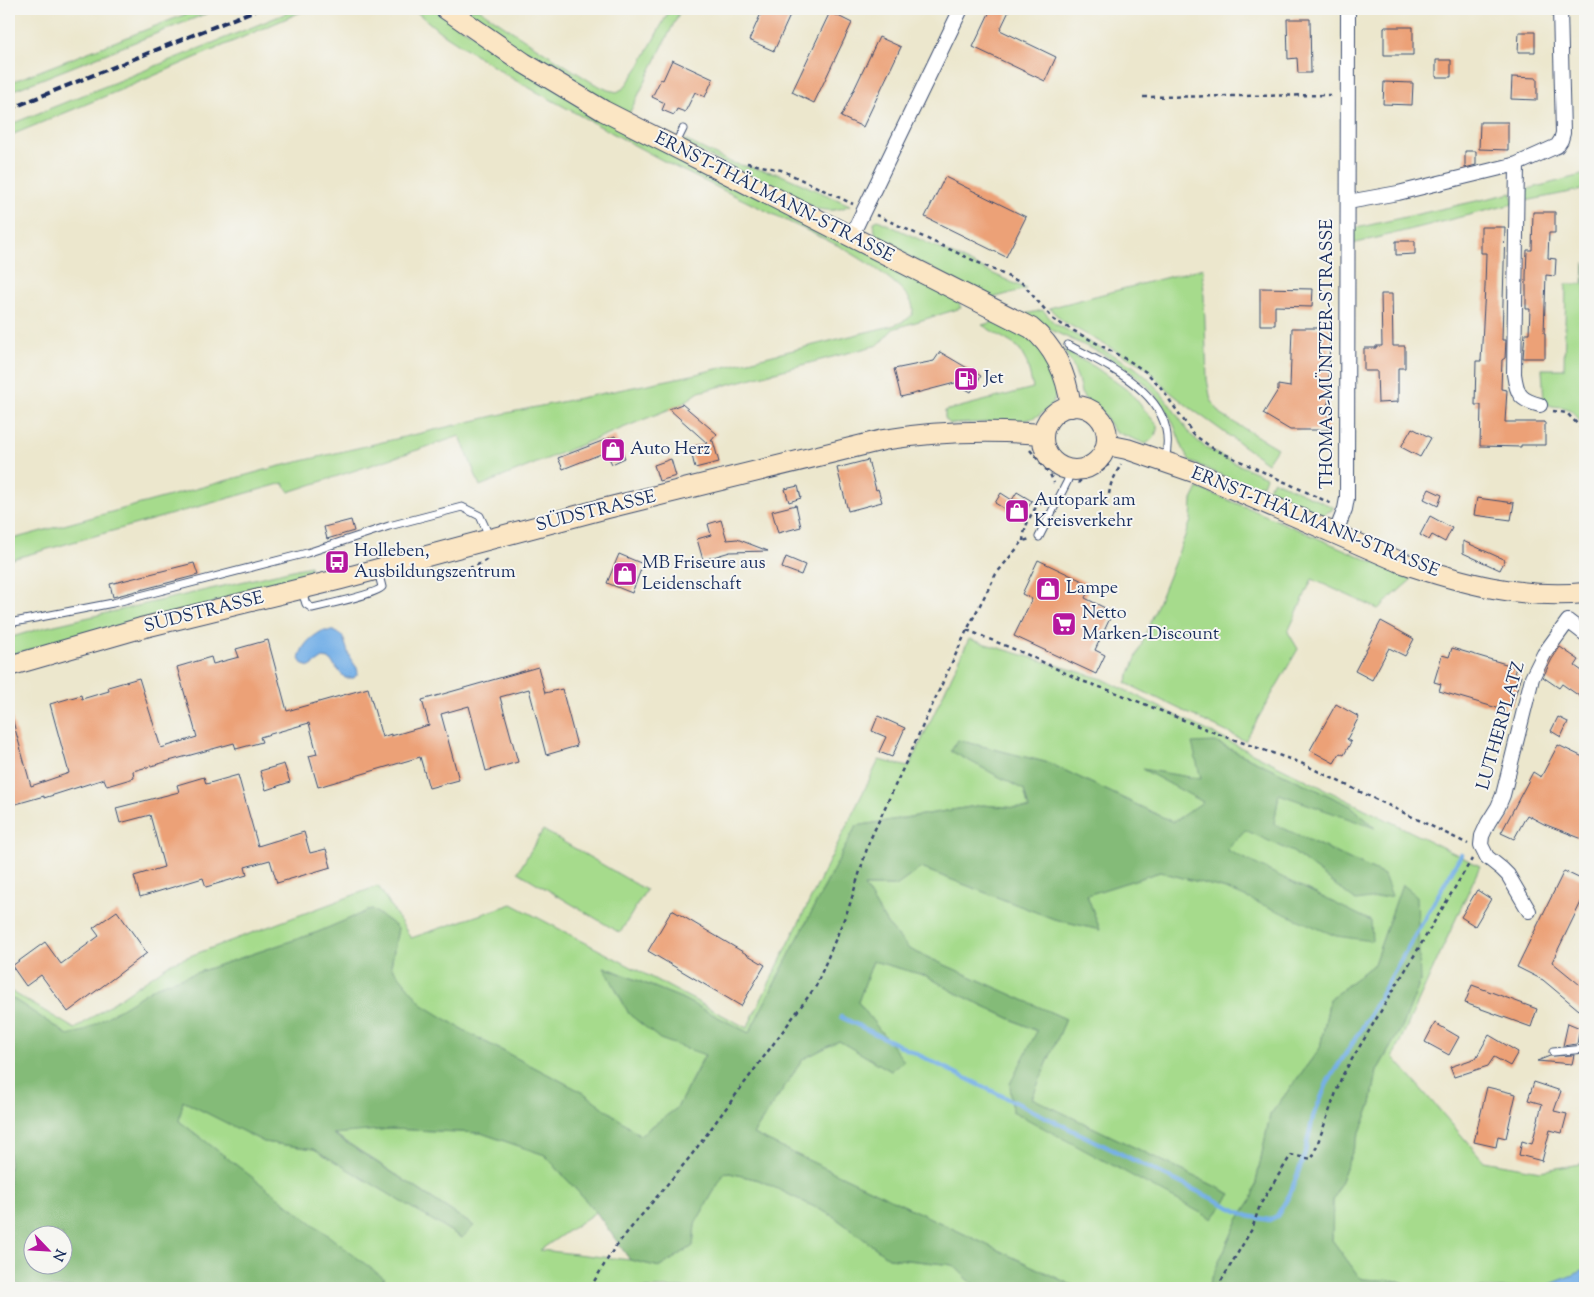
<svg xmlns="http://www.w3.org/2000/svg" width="1594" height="1297" viewBox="0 0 1594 1297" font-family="'Sorts Mill Goudy',serif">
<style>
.green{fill:#a6db8c;stroke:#608575}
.forest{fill:#84bb78;stroke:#50756b;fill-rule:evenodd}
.water{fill:#76b0e7;stroke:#4870a2}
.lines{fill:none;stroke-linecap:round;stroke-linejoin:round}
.stream{stroke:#76b0e7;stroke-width:4.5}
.building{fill:#eca177}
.service-casing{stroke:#3a4b6f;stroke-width:9}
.minor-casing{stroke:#3a4b6f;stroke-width:16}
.secondary-casing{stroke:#3a4b6f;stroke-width:22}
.path{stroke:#3a4b6f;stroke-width:2.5;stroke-dasharray:4 4;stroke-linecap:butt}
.service{stroke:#fff;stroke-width:7}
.minor{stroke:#fff;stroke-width:14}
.secondary{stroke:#fbe6c4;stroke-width:20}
.rail{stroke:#1b2f5e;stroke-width:4;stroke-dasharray:8 4;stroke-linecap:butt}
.labels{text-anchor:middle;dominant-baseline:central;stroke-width:4;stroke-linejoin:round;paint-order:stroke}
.street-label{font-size:18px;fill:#1b2f5e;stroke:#f6f6f2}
.poi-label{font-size:18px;fill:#1b2f5e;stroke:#f6f6f2;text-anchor:start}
</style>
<rect width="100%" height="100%" fill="#f6f6f2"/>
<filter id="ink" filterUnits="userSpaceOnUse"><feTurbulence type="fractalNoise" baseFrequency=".02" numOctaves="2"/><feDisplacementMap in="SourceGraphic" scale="10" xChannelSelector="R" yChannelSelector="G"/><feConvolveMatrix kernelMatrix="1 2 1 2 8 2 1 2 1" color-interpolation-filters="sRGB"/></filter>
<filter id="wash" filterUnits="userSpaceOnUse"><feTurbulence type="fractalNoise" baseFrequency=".0096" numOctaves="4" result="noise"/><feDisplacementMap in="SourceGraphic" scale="20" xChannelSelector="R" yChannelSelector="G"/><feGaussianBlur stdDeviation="1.12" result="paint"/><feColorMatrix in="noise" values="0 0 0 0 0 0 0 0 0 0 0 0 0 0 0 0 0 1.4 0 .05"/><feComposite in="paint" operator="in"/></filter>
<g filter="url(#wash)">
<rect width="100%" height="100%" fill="#ece7cd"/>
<!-- green -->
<path class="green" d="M199,9h19l-209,83v-9z
M297,9h11l-178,77 -121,50v-11z
M413,9h21l17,13 507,279 3,7 -68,21 -15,16 -179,47 -17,12 -202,82 -20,-50 -171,56 -6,-9 -274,77v-20l267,-73 231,-54 185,-38 203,-50c6,-3 14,-5 17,-11 10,-21 -56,-58 -71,-67l-170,-82 -158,-86 -74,-48z
M458,9h21l51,34 63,40 15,7 9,2 7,-4 16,-23 30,-56h11l-53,107 -45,-25z
M683,139l49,24 47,11 71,31c-12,6 -20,6 -32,4l-136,-66z
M1585,174v15l-64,13v-11z
M1512,193l1,11 -161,40v-15z
M878,220l148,69 -37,10 -109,-58 -5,-9 -1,-10z
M1584,263h1v170c-3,-9 -9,-22 -19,-25 -10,-3 -13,1 -22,-7l-2,-32h22l2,-85h17z
M1203,268l4,111 4,22 12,15 54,32 -10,15 -78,-56 -24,-19 -18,-20 -83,-46 -15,-14z
M1043,310l11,13 79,43c26,19 40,44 58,69 20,20 50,30 75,42l-3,8 -4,-1 -4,5 -64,-27c-9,-11 -12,-26 -18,-39 -3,-8 -9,-16 -14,-23 -25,-36 -70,-52 -108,-70l-5,-5 -21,-11z
M1002,320c13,8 28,16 37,28 19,26 30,57 -9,71 -12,4 -25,3 -38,3 -14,1 -28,1 -42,2l-5,-6v-7l88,-23 -6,-25 -9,-16 -36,-22z
M1063,350l32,17 35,25 27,33c1,10 -3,13 -11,19l-32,-13 -14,-22 -15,-10 -4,-6 -3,-14 -6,-15z
M1273,480l60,27 -1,3 -10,5h-7l-43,-19 -4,-7z
M1198,488l55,22 159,69 -34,30 -66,-30 -24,53 10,17 -53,92 -119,-58 65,-162 1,-21z
M310,566l1,6 -25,12 -277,71v-17l33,-10z
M969,639l134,40 377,187 -87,191 91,104 56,10 45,-8v125h-168l-18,-7 -38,-2 -29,-39 1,-39 38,-97 6,-33 27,-48 16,-41 -18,-97 -28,79 -44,35 -10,49 -50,67 -17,82 -15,23 -31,68h-129l-325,-154 50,-75 36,-18 52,30 12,-10 -45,-59 15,-41 54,15 27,16 84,40 -28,52 202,135 19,-25 -199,-96 34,-79 -157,-70 -22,-25 -23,-38h32l25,-18 133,51 46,11 -13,-35 73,-23 66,17 145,32 -145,-71 19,-21 48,23 63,49 28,-26 -110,-51 5,-31 95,34 -23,-21 -136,-64 -14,37 -57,-9 60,32 -31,20 -124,-59 -91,-23 -7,11 73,39 5,19 -47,-4 -126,21 -107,207 -68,-35 -76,-31 24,47 31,25 45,15 -28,54 -37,27 -56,-42 -114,-59 -48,-29 -31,-39 7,-38 -26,-19 -54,23 -161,54 -73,46 -16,3 -59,-39v-6l66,39 96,-66 207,-77 33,52 101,-34 235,124 132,-268 30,7z
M543,830l103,60 -26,43 -102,-61z
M183,1101l81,41 50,7 148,89 12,-12 -141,-93 58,-4 90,4 64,22 51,57 -56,38 90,10 30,7 33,-21 2,-22 30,-52 34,8 74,36 56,42 64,7 20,19 10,4h-348l-6,-3 -5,3h-258l18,-9 -205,-158z"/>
<!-- forest -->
<path class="forest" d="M958,740l91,23 124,59 30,-20 -61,-33 59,10 -9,-36 23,-1 136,64 24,22 -96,-34 -5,30 110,51 8,21 -36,5 -63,-49 -48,-22 -18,20 144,71 1,20 -36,-5 -110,-47 -66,-17 -73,23 13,35 -46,-11 -133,-51 -25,18h-32l23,38 22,25 157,70 -34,79 199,96 -19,25 -200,-108 -2,-27 27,-53 -83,-39 -27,-16 -54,-15 -15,41 46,59 -13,10 -52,-30 -36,18 -50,75 325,154h-95l-10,-4 -20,-19 -64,-7 -56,-42 -74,-36 -34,-8 -30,52 -2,22 -33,21 -30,-7 -34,-48 -51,-57 -64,-22 -90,-4 -58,5 141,92 -12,12 -148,-89 -50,-7 -81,-41 -4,20 206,158 -19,9h-342l-15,-9v-283l59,39 16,-4 73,-45 161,-54 54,-23 26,19 -7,38 32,39 47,29 114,59 56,42 37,-27 28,-53 -45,-16 -31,-25 -25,-47 77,31 68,35 107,-207 126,-21 47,4 -5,-19 -73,-39zM32,1234h30v30h-30z
M1402,884l15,12 3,86 -16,41 -27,48 -6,33 -38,97 -1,39 29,39 38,2 18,7h-210l31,-68 15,-23 17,-82 50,-67 10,-49 44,-35z"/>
<!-- water -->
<path class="water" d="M322,631h12l9,6 7,21 7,10 1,5 -4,5h-9l-16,-19 -6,-1 -13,9 -7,-2 -4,-6c3,-14 11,-21 23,-28z
M1585,1270v18h-44z"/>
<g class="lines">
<!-- stream -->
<path class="stream" d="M841,1017l407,199 21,4 8,-4 13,-22 14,-37 9,-40 15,-36 33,-51 100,-175"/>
</g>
<g id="blocks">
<!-- building -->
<path class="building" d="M763,9h30l-19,42 -25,-11z
M991,9h19l-10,21 56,27 -11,24 -72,-34z
M830,12l22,11 -38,80 -22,-11z
M1287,19h23l1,54h-13l-1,-15 -9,1z
M1384,27h29v28h-29z
M1519,32h16v20h-17z
M879,37l22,10 -38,80 -22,-10z
M672,60l41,19 -8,18 -10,-5 -10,20 -8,-3 -3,6 -12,-5 3,-7 -13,-6 9,-18 2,1z
M1436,60h15v17h-15z
M1512,77l25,1v22l-26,-1z
M1384,82l29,1 -1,22 -29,-1z
M1480,122h28v28l-29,-1z
M1465,151h11v14l-11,3z
M945,177l81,40 -20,40 -81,-40z
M1533,212h22v21h-6l-1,25 8,1 -1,17 -9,-1 -2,58h1v25h-22l2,-25h4l1,-24h-4v-34l1,-25h5z
M1481,227h24l-3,113h4l-1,18 -3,2 -1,29 6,1 -2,32h40v23h-24v2l-41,-1 1,-41h-6l1,-44h5l4,-74 1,-34h-5z
M1396,241h19v13l-19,1z
M1260,288l53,1 -1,18 -37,-1v19h-15z
M1381,294h11l1,52h12v22h-7v34l-20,1 -1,-32h-13v-23h12v-2h6z
M1292,328h38l-2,102h-38l-27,-16 15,-24v-5l12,2z
M940,352l41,24 -10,16 -16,-9 -54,14 -7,-28 40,-8z
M682,404l35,30 -6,7h2l6,21 -24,6 -5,-21 17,-4 -38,-34z
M1412,428l19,10 -11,19 -19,-10z
M615,436l10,22 -13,6 -6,-12 -43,17 -5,-11z
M671,459l5,17 -17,5 -5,-16z
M868,460l8,30 2,-1 4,13 -34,9 -11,-43z
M798,486l3,12 -12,4 -4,-13z
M1429,489l13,6 -4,11 -14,-7z
M1017,492l15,9 -11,18 -26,-16 6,-10 11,7z
M1477,498l37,5 -3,17 -37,-5z
M796,505l5,22 -23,6 -6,-22z
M1430,516l22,12 -7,14 -13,-7 -3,5 -9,-5z
M351,520l3,11 -27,8 -3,-12z
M721,520l6,20 10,-1 31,12 -38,1 -27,8 -6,-21 14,-4 -3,-11z
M1463,541l42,19 -5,10 -37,-17z
M619,554l24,10 -11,29 -25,-10z
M786,557l19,8 -4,10 -19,-7z
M1038,560l53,25 -6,13 28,14 -18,38 10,5 -9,19 -82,-38 18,-37 -10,-5z
M194,563l4,12 -85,22 -3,-13z
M1381,621l33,18 -9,17 -16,-8 -17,32 -17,-9z
M268,640l19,71 81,-23 14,49 9,-3v2l38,-11 -7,-25 116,-33 7,26 17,-4 15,57 -31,9 -17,-66 -29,8 18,65 -32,9 -17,-65 -28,8 18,66 -30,8 -9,-31 -102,30 -9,-31 8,-2 -8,-31 -49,14 2,5 -26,7 -2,-6 -101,28 1,7 -27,8 -3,-7 -60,19v-2l-35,10v-87l3,-1 19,68 38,-13 -19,-69 31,-9 1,4 27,-8 -1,-4 31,-9 22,70 36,-11 -20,-70 34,-10 2,7 26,-7 -3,-8z
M1560,647l19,13 -4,6 10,7v27l-23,-16 -3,4 -16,-11 9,-18z
M1452,648l64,19 -2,7 7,2 -9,30 -7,-2 -1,6 -65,-19 2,-7 -7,-2 8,-27 7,2z
M1336,704l23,13 -12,22 4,3 -7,13 -4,-2 -6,10 -24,-13z
M878,716l27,12 -13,29 -13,-5 7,-15 -14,-6z
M1558,717l10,5 -7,15 -10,-6z
M1558,745l27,13v82l-41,-16 -17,-9 -13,24 -13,-6 32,-61 8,5z
M284,764l6,18 -24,8 -6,-19z
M238,775l20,71 46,-14 6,21 16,-4 5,18 -54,16 -7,-23 -25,7 2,8 -41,12 -3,-9 -63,19 -6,-21 30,-9 -14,-52 -30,8 -4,-15 63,-16 -2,-7 27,-8 2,7z
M1564,871l21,10v13l-33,68 33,27v26l-42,-35 -26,-13z
M1477,890l14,9 -16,27 -14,-9z
M672,910l93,55 -24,41 -93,-55z
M117,911l30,42 -79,59 -27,-37 -15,11 -14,-20 33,-24 16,22 38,-28 -6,-8z
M1472,985l65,24 -6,18 -66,-24z
M1435,1023l24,14 -10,18 -24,-13z
M1568,1023l12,5 -3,16 -14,2z
M1489,1035l29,17 -8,14 -16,-9 -6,9 -34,11 -4,-10 26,-9z
M1574,1055l-2,9 -35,-3 13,-5z
M1534,1082l27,9 -7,20 13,3 -5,19 -12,-3 -8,31 -23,-6 3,-14 10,3 10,-40 -14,-4z
M1487,1087l29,7 -10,44 -8,-2 -2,11 -22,-5z"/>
</g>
</g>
<g filter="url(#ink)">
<use href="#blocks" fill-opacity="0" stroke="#3a4b6f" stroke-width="1"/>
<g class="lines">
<defs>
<path id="service" d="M675,145l8,-16
M1068,345c44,23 113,53 97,114
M1039,537l28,-55 4,-12
M302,591l4,13 6,4c13,-3 65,-14 70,-21l-4,-16
M9,623l104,-20 194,-50 82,-27 73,-19 18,9 10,22
M1553,1052l32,-3"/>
<path id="minor" d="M1517,164l-3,210c3,21 6,26 26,31
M1348,202l50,-9 119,-29 40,-18 4,-6 2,-7 -3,-124
M851,237l110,-228
M1335,534l10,-25 2,-11 1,-489
M1529,911l-21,-36 -6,-6 -15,-12 -6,-12 1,-9 6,-13 10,-16 5,-12 29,-117 12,-24 24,-33 17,13"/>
<path id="secondary" d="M446,9l78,54 80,48 427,217c25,20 36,49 40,79
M1043 438a32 32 0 1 1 64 0a32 32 0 1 1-64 0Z
M1107,445l20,4 67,23 206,90c62,21 120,37 185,31
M9,666l132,-38 200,-49 258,-69 284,-70c54,-9 106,-10 160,-6"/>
</defs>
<!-- service casing -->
<use href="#service" class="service-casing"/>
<!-- minor casing -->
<use href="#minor" class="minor-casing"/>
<!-- secondary casing -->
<use href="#secondary" class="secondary-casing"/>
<!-- path -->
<path class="path" d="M1143,97l191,-2
M747,163l34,7 72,34
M876,215l146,68 32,37 77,42 15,10 13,13 35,50 20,14 118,55
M1553,411l14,2 13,14 5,14
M1030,450l20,24 4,9
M1078,483l3,-3 31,-17
M1109,494l2,-10 10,-20
M1023,541c1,-14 10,-36 23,-42
M453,568c14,3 24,-2 36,-10
M967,630l59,24 56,27 35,12 101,41 83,29 167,81
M590,1288l25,-41 75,-90 126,-171 33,-79 20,-65 98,-212 29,-56 27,-33 7,-2
M1217,1288l35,-59 8,-24 31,-50 21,4 30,-83 130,-217"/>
<!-- service -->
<use href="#service" class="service"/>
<!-- minor -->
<use href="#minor" class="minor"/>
<!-- secondary -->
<use href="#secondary" class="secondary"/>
<!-- rail -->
<path class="rail" d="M9,109l249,-100"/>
</g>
</g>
<!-- icons -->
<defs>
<symbol id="fuel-square" viewBox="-11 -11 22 22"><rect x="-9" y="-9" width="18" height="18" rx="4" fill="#b5179e" stroke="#f6f6f2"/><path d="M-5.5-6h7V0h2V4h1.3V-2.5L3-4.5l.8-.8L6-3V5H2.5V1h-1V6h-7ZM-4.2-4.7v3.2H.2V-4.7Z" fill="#fff"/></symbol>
<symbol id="shop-square" viewBox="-11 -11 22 22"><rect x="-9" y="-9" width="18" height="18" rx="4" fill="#b5179e" stroke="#f6f6f2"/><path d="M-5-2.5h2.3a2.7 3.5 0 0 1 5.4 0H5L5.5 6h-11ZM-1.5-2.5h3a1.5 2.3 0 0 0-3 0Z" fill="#fff"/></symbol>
<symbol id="bus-square" viewBox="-11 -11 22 22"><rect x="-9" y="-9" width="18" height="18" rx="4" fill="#b5179e" stroke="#f6f6f2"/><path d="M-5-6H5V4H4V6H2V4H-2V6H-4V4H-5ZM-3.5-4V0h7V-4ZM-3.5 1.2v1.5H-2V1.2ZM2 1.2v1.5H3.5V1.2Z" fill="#fff"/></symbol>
<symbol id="supermarket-square" viewBox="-11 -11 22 22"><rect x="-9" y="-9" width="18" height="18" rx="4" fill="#b5179e" stroke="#f6f6f2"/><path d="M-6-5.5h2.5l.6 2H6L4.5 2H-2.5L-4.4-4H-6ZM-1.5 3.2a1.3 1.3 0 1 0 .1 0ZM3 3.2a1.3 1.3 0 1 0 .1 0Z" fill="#fff"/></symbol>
</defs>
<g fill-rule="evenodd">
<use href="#fuel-square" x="952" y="365" width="28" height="28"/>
<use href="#shop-square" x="599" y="436" width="28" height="28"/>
<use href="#shop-square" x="1003" y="497" width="28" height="28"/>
<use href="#bus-square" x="323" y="548" width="28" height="28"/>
<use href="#shop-square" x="611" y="560" width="28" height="28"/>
<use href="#shop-square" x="1034" y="575" width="28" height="28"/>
<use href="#supermarket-square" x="1050" y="610" width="28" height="28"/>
</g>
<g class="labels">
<!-- street labels -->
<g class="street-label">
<text transform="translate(774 198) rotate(27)">ERNST-THÄLMANN-STRASSE</text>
<text transform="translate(1328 354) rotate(-90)">THOMAS-MÜNTZER-STRASSE</text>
<text transform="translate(596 512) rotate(-14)">SÜDSTRASSE</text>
<text transform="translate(1315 523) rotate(22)">ERNST-THÄLMANN-STRASSE</text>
<text transform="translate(204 613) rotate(-14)">SÜDSTRASSE</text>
<text transform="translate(1502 726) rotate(-74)">LUTHERPLATZ</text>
</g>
<!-- poi labels -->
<g class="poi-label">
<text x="984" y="379">Jet</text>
<text x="630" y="450">Auto Herz</text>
<text x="1034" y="501">Autopark am<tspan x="1034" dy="21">Kreisverkehr</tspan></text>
<text x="354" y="552">Holleben,<tspan x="354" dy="21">Ausbildungszentrum</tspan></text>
<text x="642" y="564">MB Friseure aus<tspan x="642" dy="21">Leidenschaft</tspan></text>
<text x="1066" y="589">Lampe</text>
<text x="1082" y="614">Netto<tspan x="1082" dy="21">Marken-Discount</tspan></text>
</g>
</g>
<!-- margin -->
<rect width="1594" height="1297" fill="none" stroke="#f6f6f2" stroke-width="30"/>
<!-- north arrow -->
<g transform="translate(48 1250) rotate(115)"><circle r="24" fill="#f6f6f2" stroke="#9ea6b7"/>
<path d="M0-4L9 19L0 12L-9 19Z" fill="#b5179e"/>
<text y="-8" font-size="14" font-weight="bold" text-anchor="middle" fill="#1b2f5e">N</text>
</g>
</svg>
